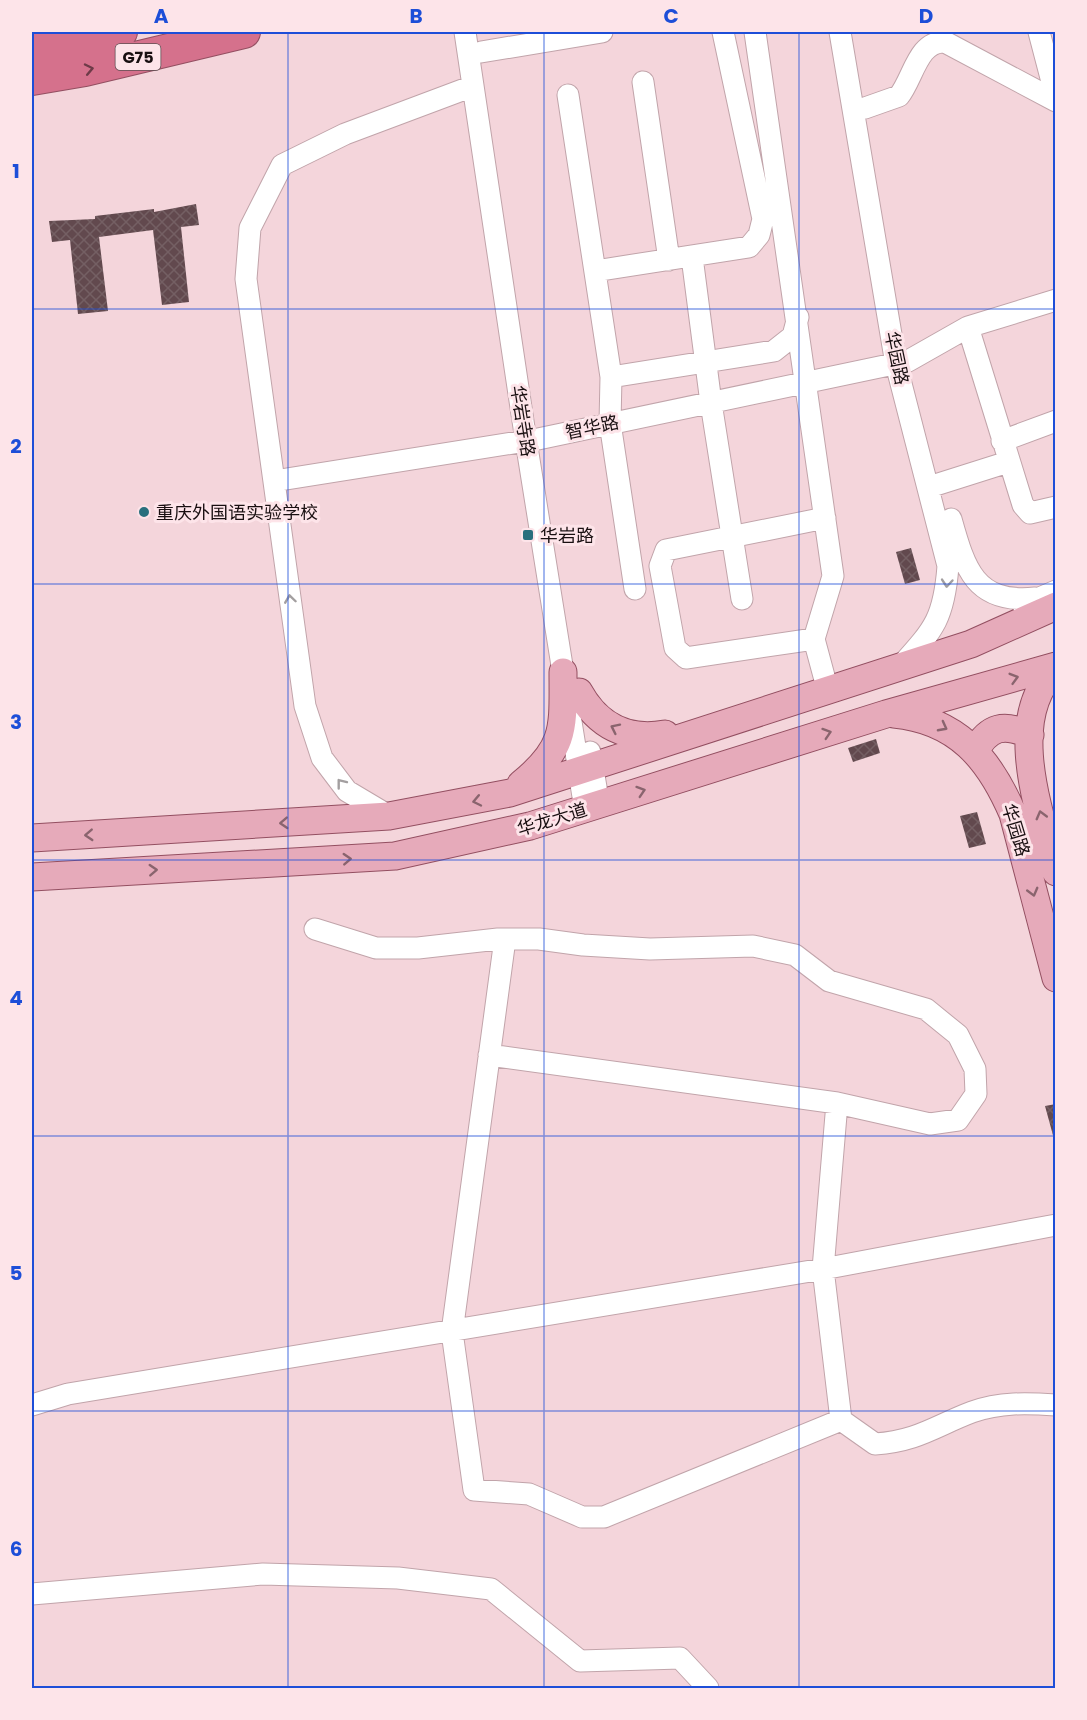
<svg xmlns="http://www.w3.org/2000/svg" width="1087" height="1720" viewBox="0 0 1087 1720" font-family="Poppins,'Noto Sans SC',sans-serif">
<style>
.building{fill:url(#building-cross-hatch)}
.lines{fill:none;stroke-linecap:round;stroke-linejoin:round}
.minor-casing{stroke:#c1a4aa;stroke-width:23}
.major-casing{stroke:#934f61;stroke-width:29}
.highway-casing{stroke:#934f61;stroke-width:34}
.minor{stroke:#fff;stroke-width:21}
.major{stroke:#e6aaba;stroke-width:27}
.highway{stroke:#d5718c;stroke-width:32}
.oneway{stroke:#6e3b48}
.oneway2{stroke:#a39fa0}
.oneway3{stroke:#8a646e}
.grid{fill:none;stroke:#1d4ed8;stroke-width:1.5;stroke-opacity:0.55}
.poi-dot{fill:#296f7d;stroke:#fde4e9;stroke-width:2}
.labels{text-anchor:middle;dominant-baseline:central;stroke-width:6;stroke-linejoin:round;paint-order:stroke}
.shield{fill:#fde4e9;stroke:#5d4f52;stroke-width:1.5}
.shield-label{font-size:16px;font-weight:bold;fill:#190f11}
.street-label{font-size:18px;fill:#190f11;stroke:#fde4e9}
.poi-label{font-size:18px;fill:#190f11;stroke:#fde4e9;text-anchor:start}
.neatline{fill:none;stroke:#1d4ed8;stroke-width:2}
.grid-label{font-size:20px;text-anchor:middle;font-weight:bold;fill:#1d4ed8}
</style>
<defs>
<pattern id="building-cross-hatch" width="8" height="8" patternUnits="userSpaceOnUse" patternTransform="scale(1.5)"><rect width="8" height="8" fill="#62494e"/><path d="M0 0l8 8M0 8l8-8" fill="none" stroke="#745f63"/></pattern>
</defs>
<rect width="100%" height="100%" fill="#f4d5db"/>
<!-- building -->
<path class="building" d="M196,204l3,21 -18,2 8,75 -27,3 -9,-75 -54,7 9,74 -30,3 -8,-74 -18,2 -3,-21 46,-2v-3l59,-7v3z
M911,548l9,32 -15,4 -9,-32z
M876,739l4,14 -27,9 -5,-14z
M977,812l9,32 -17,4 -9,-32z
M1056,1104v34l-2,1 -9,-33z"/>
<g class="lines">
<defs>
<path id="minor" d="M465,32l61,409 59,368
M755,32l78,544 -19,63 14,52
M840,32l56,332 52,202c-4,53 -14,63 -48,101
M1039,32l17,65
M481,52l121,-20
M643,82l26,178
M568,95l43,282 -1,46 25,166
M865,108l34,-12c14,-17 19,-56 46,-54l111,59
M692,257l19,146 31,196
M595,271l154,-24 10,-12 4,-16 -40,-187
M968,327l55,178 7,8 26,-6
M611,377l163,-26 19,-15 5,-19
M1002,441l54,-20
M274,481l264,-42 370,-78 60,-34 88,-27
M929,487l79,-25
M951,519c14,50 24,85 84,79
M1023,605l33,-14
M814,639l-128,19 -11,-10 -15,-82 6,-16 159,-32
M590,752l9,53
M389,816l-42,-25 -25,-33 -17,-52 -59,-427 4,-51 32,-63 63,-31 128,-48
M315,929l61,19h42l80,-9h41l44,6 67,4 103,-3 42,9 34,26 97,28 32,26 17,34 1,25 -18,26 -28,4 -93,-21 -348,-48
M505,939l-53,393 22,158 55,4 53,23h22l237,-97
M837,1103l-14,166 18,151 34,24c43,-3 60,-18 97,-32 28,-10 55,-9 84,-7
M32,1405l36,-11 755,-125 233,-44
M32,1594l231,-20 135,4 93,11 89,72 100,-3 28,30"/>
<path id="major" d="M1056,669c-52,49 -16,145 0,203
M579,692c18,33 48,49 86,42
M894,714c63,6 95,44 119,100l43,164
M975,751c14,-25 29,-28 55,-16
M521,784c46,-37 42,-57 42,-112
M32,838l357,-22 121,-23 461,-149 85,-38
M32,877l363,-21 135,-30 356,-112 170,-48"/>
<path id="highway" d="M32,47l89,-15
M32,79l53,-9 159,-38"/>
</defs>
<!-- minor casing -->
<use href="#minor" class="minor-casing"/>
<!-- major casing -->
<use href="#major" class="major-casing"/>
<!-- highway casing -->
<use href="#highway" class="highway-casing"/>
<!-- minor -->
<use href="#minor" class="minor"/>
<!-- major -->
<use href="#major" class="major"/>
<!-- highway -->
<use href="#highway" class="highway"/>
</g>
<!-- one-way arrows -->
<defs><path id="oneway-chevron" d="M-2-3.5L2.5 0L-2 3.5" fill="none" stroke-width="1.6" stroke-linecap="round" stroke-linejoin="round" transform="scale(1.5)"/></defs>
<use class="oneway" href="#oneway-chevron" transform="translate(89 69) rotate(-12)"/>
<g class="oneway2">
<use href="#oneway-chevron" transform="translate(947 583) rotate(95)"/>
<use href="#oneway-chevron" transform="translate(290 599) rotate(-98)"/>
<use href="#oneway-chevron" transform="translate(341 783) rotate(-128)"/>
</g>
<g class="oneway3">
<use href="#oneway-chevron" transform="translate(1014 678) rotate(-16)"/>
<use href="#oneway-chevron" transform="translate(943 727) rotate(28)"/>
<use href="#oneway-chevron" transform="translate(615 728) rotate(-154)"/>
<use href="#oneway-chevron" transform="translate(827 733) rotate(-18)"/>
<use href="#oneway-chevron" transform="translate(641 791) rotate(-18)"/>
<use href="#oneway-chevron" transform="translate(477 801) rotate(168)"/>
<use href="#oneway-chevron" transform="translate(1041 815) rotate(-105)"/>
<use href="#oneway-chevron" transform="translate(284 823) rotate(177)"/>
<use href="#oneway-chevron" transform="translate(89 835) rotate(177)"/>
<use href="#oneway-chevron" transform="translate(347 859) rotate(-3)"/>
<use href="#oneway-chevron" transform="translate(153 870) rotate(-3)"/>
<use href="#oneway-chevron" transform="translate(1033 892) rotate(75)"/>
</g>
<!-- grid -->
<path class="grid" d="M288,32v1656M544,32v1656M799,32v1656M32,309h1024M32,584h1024M32,860h1024M32,1136h1024M32,1411h1024"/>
<!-- markers -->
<g class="poi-dot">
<circle cx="144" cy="512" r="6"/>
<rect x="522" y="529" width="12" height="12" rx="3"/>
</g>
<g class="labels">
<!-- shield labels -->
<rect class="shield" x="115.5" y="44" width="45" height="26" rx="4.5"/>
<g class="shield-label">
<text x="138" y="57">G75</text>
</g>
<!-- street labels -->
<g class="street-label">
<text transform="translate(897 358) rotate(78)">华园路</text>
<text transform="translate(523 421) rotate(81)">华岩寺路</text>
<text transform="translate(592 427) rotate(-12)">智华路</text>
<text transform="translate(552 819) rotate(-17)">华龙大道</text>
<text transform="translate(1016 830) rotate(73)">华园路</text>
</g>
<!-- poi labels -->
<g class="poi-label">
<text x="156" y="512">重庆外国语实验学校</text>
<text x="540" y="535">华岩路</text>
</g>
</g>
<!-- border -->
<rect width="1087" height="1720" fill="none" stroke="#fde4e9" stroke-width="66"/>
<rect x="33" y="33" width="1021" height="1654" class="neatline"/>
<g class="grid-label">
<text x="161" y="23">A</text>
<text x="416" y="23">B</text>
<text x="671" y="23">C</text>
<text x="926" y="23">D</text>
<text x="16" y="178">1</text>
<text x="16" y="453">2</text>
<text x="16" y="729">3</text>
<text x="16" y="1005">4</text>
<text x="16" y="1280">5</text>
<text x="16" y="1556">6</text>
</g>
</svg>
